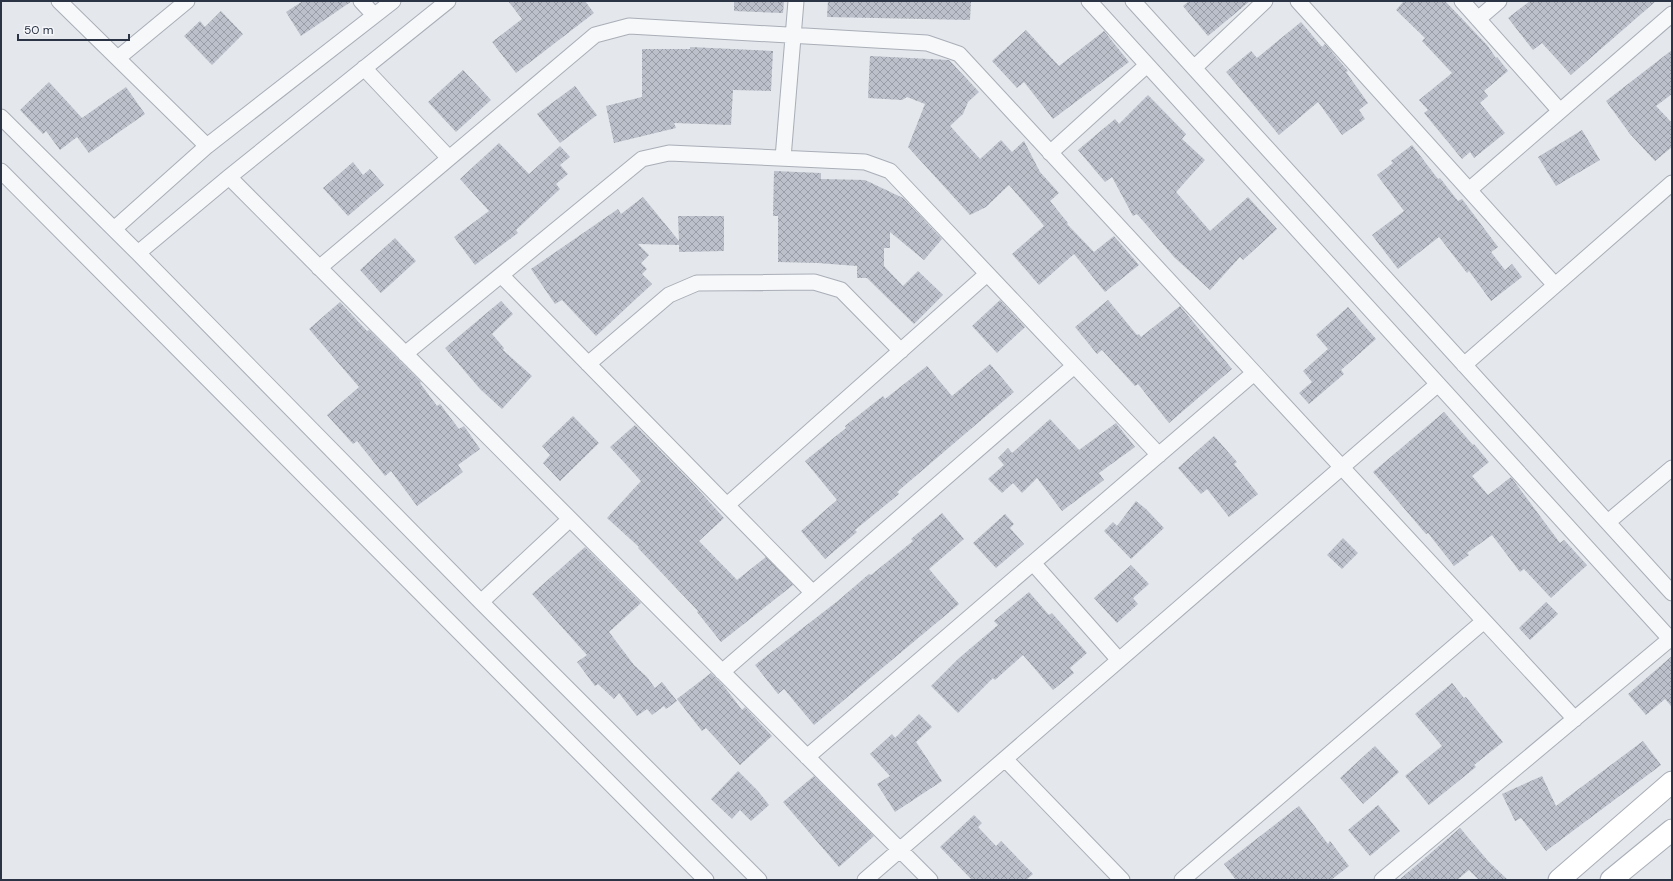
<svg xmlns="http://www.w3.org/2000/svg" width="1673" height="881" viewBox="0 0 1673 881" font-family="'DM Sans',sans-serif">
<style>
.building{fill:url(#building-cross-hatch)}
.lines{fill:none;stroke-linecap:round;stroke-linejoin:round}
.street-casing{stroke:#a9aeb7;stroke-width:17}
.secondary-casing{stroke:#a9aeb7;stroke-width:23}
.street{stroke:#f7f8fa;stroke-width:15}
.secondary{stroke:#fff;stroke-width:21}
</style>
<defs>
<pattern id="building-cross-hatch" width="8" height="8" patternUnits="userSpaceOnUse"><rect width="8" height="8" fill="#bbc0ca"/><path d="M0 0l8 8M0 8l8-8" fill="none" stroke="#989da6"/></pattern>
</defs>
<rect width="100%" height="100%" fill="#e4e7ec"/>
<!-- building -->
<path class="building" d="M303,1h49l-51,35 -15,-24z
M508,1h77l9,12 -78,60 -24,-31 30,-23z
M734,1h50l-1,12 -49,-2z
M828,1h143l-1,19 -143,-3z
M1189,1h61l-42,35 -25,-30z
M1404,1h41l42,44 9,13 1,-1 11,14 -24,20 4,5 -8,7 25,30 -31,25 -4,-6 -8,7 -38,-46 4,-3 -9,-10 33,-27 -30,-32 3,-3 -29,-28z
M1530,1h126l-85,74 -29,-32 -9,7 -25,-32z
M221,11l22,23 -31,31 -28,-29 16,-15 5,6z
M1301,22l21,25 3,-3 23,27 -2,1 22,31 -9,7 6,9 -23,16 -24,-33 -39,33 -53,-63 25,-21 6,7z
M1026,30l33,36 45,-35 25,31 -76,57 -29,-37 -7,6 -25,-27z
M690,47l83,4 -2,40 -38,-1 -2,35 -57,-2 2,5 -62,15 -8,-37 36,-9v-48h48z
M1672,50v44l-16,12 16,17v24l-17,14 -25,-27 -24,-33z
M870,56l79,4 30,32 -11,10 -5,12 -13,12 30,33 21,-19 11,12 12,-11 16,31 19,21 -9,8 18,22 -1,1 27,28 20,-16 25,29 -34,27 -31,-38 -35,31 -27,-31 32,-28 -3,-4 -32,-37 -23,22 -16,8 -62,-68 17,-43 -18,-7 -5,3 -34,-2z
M463,70l28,30 -35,32 -28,-30z
M49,82l33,36 44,-31 19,27 -56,39 -12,-16 -17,13 -14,-19 -3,3 -23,-24z
M575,86l22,29 -37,28 -23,-29z
M1148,95l38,39 -4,5 23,21 -29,32 34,39 38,-34 29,32 -34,31 -3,-3 -30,33 -36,-33 -37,-43 -4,2 -21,-39 -7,5 -27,-32 37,-31 4,5z
M1582,130l18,30 -44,26 -18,-29z
M499,143l30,31 31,-28 10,11 -10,8 8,9 -12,10 4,5 -44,41 2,3 -43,32 -21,-28 35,-26 -29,-32z
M1412,145l26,34 2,-1 18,23 4,-2 36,48 -7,5 14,18 7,-6 10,13 -31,24 -22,-30 -2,2 -28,-36 -41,32 -26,-34 32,-24 -27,-36 16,-12 -2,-2z
M353,162l10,13 7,-6 14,16 -36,31 -25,-28z
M774,171l47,2v6l44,1 38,18 39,41 -18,21 -34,-28v16h-6v18l19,20 15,-15 25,24 -29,29 -47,-46h-10v-12l-39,-3 -40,-1v-46h-5z
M643,197l36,44 -1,-25h46v35l-45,1v-7l-41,-1 11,11 -8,8 6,6 -5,5 10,10 -56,52 -34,-36 -7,4 -24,-35 87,-60 3,5z
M395,238l21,23 -35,32 -21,-23z
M1000,300l25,27 -28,26 -25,-27z
M1108,300l29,35 2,-1 2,3 39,-31 52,63 -63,54 -31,-39 -3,2 -33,-36 -5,4 -22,-27z
M501,301l12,13 -21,20 12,14 -1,2 29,26 -30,33 -22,-20 -35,-41z
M340,302l27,29 2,-1 52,52 -1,1 17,23 3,-2 19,25 5,-3 16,23 -22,16 5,7 -46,34 -26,-35 -6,5 -28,-35 -4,3 -26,-29 32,-28 -50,-58z
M1348,307l28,32 -35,31 3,4 -35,30 -10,-11 13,-11 -9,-11 25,-22 -12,-14z
M990,364l24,28 -117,100 2,2 -44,36 2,2 -32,27 -24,-28 36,-31 -32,-39 41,-33 -1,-2 38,-30 2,3 42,-33 25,30z
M1444,412l29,33 1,-1 15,18 -17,14 16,19 23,-18 49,66 4,-3 23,25 -36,33 -27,-29 -4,3 -28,-37 -25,18 2,2 -15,11 -26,-33 -2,1 -53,-62z
M573,416l26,27 -39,38 -17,-18 7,-8 -8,-9z
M1050,419l29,31 37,-27 19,24 -36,26 5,7 -42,31 -25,-33 -15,15 -9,-10 -11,10 -14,-14 16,-14 -6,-7 10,-10 4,5z
M635,425l58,59 31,34 -25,23 38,39 29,-23 27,28 -72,57 -24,-30 1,-1 -60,-63 1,-1 -32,-29 34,-37 -31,-34z
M1214,436l23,26 -3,2 24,30 -29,23 -22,-28 -6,5 -23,-26z
M1136,501l10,8 18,19 -33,31 -27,-28 9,-9 4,4z
M942,513l22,26 -35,30 30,35 -145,121 -30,-36 -6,5 -23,-29 84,-65 30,-26 2,1 42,-34 -2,-2z
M1005,514l9,10 -4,4 14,16 -28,24 -23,-25z
M1343,538l15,15 -16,16 -15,-14z
M585,547l56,56 -32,29 25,33 13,12 8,11 7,-6 15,19 -11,8 -2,-3 -12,9 -5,-6 -10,7 -18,-23 -5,6 -16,-15 -3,2 -18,-24 10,-7 -55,-61z
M1131,565l18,19 -16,14 5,6 -21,19 -23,-25z
M1029,592l20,23 3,-2 35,40 -17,15 4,5 -21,17 -30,-35 -28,25 -2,-2 -35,35 -27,-27 27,-27 40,-34 -4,-4z
M1546,602l12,12 -28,26 -11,-12z
M1672,656v51l-7,-8 -19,16 -18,-21z
M711,673l12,12 19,25 3,-3 27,29 -32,29 -34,-37 -4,3 -25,-32z
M1452,683l12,15 2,-1 37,45 -29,23 2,2 -47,38 -24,-29 37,-30 -27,-32z
M919,714l13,13 -16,15 26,39 -47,31 -18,-28 13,-8 -20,-22 22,-20 3,4z
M1643,741l18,24 -115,86 -25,-33 -6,3 -13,-27 40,-18 14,30z
M1375,746l24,26 -36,32 -23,-26z
M738,771l20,20 11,14 -18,16 -11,-11 -8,9 -21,-20z
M814,776l60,60 -35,31 -56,-65z
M1378,805l22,26 -30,25 -22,-26z
M1299,806l29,38 2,-3 19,25 -18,14h-95l-12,-16z
M974,815l8,8 -4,4 18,19 5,-5 32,33 -7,6h-54l-32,-33z
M1460,828l29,34 19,18h-29l-10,-10 -12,10h-58z"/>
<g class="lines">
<defs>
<path id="street" d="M59,1l148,145
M361,1l13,14
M1089,1l583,640
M1133,1l539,592
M1298,1l257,284
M1462,1l98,110
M1478,19l21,-18
M118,58l69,-57
M364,68l85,90
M1194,68l71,-67
M1,117l137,136 343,349 278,278
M1050,153l97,-88
M783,158l13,-157
M1,171l705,709
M229,177l701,703
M1469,190l203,-176
M114,229l93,-83 186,-145
M138,253l91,-76 219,-176
M319,268l276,-233 34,-9 298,17 32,11 616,665
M501,275l312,318
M405,354l237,-195 27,-6 196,9 25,9 269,284
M588,364l81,-69 28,-12 117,-1 27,8 60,61
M1464,365l208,-182
M727,505l260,-231
M1608,522l64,-54
M1033,563l86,97
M481,602l89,-83
M722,672l352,-306
M807,757l447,-384
M1005,759l117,121
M865,880l573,-496
M1182,880l302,-259
M1382,880l288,-241"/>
<path id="secondary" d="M1559,880l113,-98
M1611,880l61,-50"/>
</defs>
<!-- street casing -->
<use href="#street" class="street-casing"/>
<!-- secondary casing -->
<use href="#secondary" class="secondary-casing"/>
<!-- street -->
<use href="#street" class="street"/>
<!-- secondary -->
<use href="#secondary" class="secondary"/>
</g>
<!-- border -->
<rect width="1673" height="881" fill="none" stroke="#2b3445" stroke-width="4"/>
<!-- scale -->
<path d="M18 34v6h111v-6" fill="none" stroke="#2b3445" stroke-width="2"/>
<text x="24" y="34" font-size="12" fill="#2b3445" stroke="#f4f6f9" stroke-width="3" paint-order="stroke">50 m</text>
</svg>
